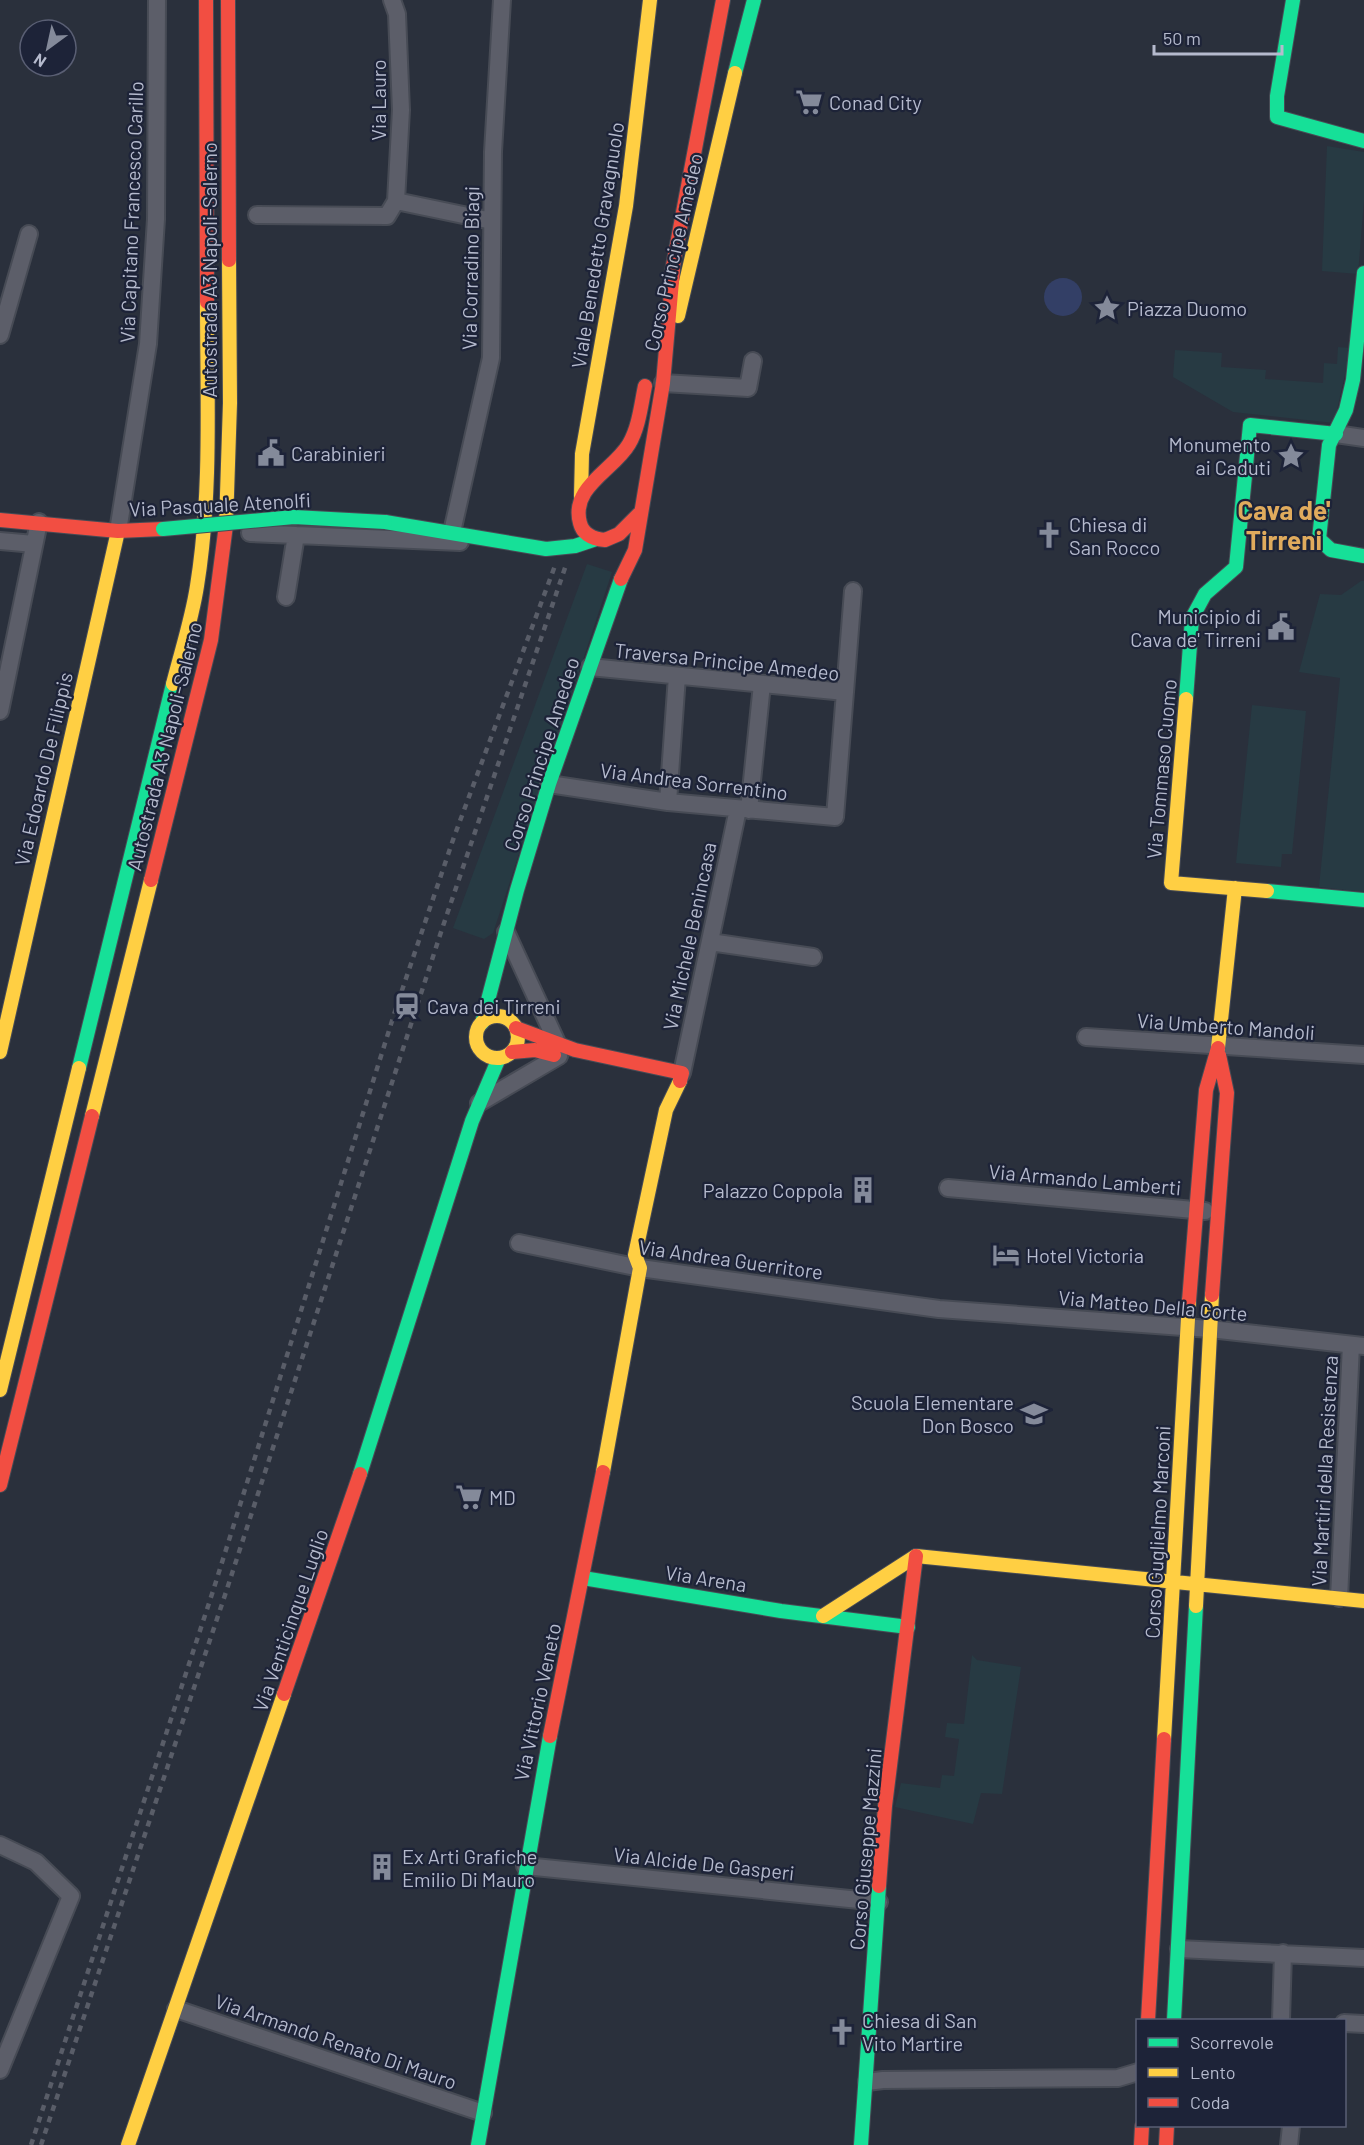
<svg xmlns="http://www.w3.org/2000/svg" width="1364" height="2145" viewBox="0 0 1364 2145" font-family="Barlow,sans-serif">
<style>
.green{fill:#273a43}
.water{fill:#333f66}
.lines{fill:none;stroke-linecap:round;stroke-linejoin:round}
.street-casing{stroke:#474b55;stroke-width:20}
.fast-casing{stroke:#474b55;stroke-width:16}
.slow-casing{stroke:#474b55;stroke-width:16}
.jam-casing{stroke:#474b55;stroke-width:16}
.street{stroke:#5c5e69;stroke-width:16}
.fast{stroke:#16e098;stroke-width:14}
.slow{stroke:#ffcf43;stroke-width:14}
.jam{stroke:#f24e42;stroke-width:14}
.rail{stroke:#595d68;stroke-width:4.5;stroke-dasharray:6 6;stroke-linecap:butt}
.fast-bridge-casing{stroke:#474b55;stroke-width:16;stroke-linecap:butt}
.fast-bridge{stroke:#16e098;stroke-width:14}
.labels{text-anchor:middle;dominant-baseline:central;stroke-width:4.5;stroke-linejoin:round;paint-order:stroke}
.street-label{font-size:20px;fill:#b5bacd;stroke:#1d2338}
.poi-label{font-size:20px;fill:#b5bacd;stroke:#1d2338;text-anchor:start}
.district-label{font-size:26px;font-weight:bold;fill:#e0ab5d;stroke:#1d2338}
</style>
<rect width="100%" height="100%" fill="#2a303c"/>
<!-- green -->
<path class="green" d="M1327,146l37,6v48l-6,74 -36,-3z
M1338,347l13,1 -17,75 -101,-11 -60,-35 2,-27 47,3 -1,14 45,3 -1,9 58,4 1,-20 13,1z
M587,564l25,8 -119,361 -9,6 -31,-11z
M1361,581h3v311l-45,-5 21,-209 -41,-6 21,-78 21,1z
M1252,705l54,6 -14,143h-10l-1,13 -45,-4z
M972,1655l5,5 44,7 -19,127 -21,-1 -8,31 -78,-17 6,-24 39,5 2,-13 12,1 5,-37 -14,-2 2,-14 17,1z"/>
<!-- water -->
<path class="water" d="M1044 297a19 19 0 1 1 38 0a19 19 0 1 1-38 0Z"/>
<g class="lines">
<defs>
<path id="street" d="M392,0l5,14 4,96 -5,91 96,20
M257,215l130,1 9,-15
M0,335l29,-101
M663,383l85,5 5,-27
M1336,434l28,4
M118,531l30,-187 8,-125 1,-219
M452,532l39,-174 2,-206 9,-152
M250,533l46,2
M0,541l34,3
M286,597l10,-62 164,7
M845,692l8,-101
M0,711l39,-189
M549,784l119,18 167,15 10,-125 -255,-25
M668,802l9,-126
M749,810l13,-126
M506,932l52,113
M710,942l103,15
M1086,1037l278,18
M682,1073l56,-264
M479,1103l80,-47
M948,1188l257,23
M519,1243l121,25 299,41 271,20 154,17
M1339,1598l12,-253
M0,1845l36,17 35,34 -71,174
M525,1866l354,36
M1179,1949l185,9
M176,2009l307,104
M1281,2020l2,-67
M1344,2023l20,1
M867,2082l16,-2 235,-2 20,-6
M1289,2145l2,-19"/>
<path id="fast" d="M1293,0l-16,96v21l87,24
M735,73l19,-73
M1364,273l-11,107 -7,30 -17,35 -10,94 12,11 33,6
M385,522l161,27 29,-3 21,-7
M1186,699l6,-81 13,-24 31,-27 14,-142 86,9
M1267,891l97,9
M482,1023l35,-133 32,-106 72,-205
M79,1068l94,-384
M360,1474l112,-353 27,-63
M583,1578l198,33 127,16
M1174,2020l22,-414
M478,2145l72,-409
M861,2145l18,-259"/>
<path id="slow" d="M678,316l57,-243
M581,496l1,-42 44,-248 24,-206
M226,525l4,-122 -1,-143
M173,684c8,-32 19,-65 24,-98 15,-93 10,-190 10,-284
M1186,699l-15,184 96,8
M476 1037a21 21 0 1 1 42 0a21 21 0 1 1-42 0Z
M1218,1048l17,-160
M0,1052l118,-521
M92,1116l59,-236
M0,1390l79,-322
M603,1472l37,-204 -5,-13 31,-145 14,-29
M916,1556l448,45
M1196,1606l16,-311
M823,1616l93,-60
M1164,1739l25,-438
M128,2145l156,-451"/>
<path id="jam" d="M206,0l1,302
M228,0l1,260
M669,287l54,-287
M639,514l-20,20 -14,6c-11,-1 -22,-5 -25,-17 -10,-36 34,-53 49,-79 10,-17 12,-39 16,-58
M0,520l118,11 45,-2
M621,579l14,-29 28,-167 10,-113
M151,880l60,-240 15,-115
M516,1028l59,22 107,23 -2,8
M512,1052l23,-2 19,5
M1212,1295l15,-202 -8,-38
M1189,1301l17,-211 12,-42
M0,1485l92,-369
M284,1694l76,-220
M550,1736l53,-264
M879,1886l6,-80 31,-250
M1148,2020l16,-281
M1141,2145l1,-19
M1166,2145l1,-19"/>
</defs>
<!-- street casing -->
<use href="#street" class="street-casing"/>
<!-- fast casing -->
<use href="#fast" class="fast-casing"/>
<!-- slow casing -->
<use href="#slow" class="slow-casing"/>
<!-- jam casing -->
<use href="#jam" class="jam-casing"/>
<!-- street -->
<use href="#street" class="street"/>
<!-- fast -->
<use href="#fast" class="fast"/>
<!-- slow -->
<use href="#slow" class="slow"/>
<!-- jam -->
<use href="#jam" class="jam"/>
<!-- rail -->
<path class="rail" d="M31,2145l182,-554 184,-586 57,-168 102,-274
M41,2145l184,-550 218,-669 123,-361"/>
<defs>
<path id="fast-bridge" d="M163,529l131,-12 91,5"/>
</defs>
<!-- fast-bridge casing -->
<use href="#fast-bridge" class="fast-bridge-casing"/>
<!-- fast-bridge -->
<use href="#fast-bridge" class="fast-bridge"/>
</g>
<!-- icons -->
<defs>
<symbol id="supermarket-bare" viewBox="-9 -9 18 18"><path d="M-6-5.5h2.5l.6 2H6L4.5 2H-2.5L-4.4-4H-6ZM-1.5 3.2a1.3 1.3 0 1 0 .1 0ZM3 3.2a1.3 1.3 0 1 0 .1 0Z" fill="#848a9a" stroke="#1d2338" stroke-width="2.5" paint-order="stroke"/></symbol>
<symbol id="sight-bare" viewBox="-9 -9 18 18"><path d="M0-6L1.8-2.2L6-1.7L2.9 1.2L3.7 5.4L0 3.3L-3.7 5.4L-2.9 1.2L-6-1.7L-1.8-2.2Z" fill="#848a9a" stroke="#1d2338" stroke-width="2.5" paint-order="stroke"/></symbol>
<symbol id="civic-bare" viewBox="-9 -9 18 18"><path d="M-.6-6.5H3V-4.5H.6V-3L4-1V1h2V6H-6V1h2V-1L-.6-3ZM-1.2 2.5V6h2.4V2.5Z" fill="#848a9a" stroke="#1d2338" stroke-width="2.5" paint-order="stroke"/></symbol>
<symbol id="church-bare" viewBox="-9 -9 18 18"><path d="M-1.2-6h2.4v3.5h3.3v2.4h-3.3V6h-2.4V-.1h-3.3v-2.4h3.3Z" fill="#848a9a" stroke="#1d2338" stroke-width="2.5" paint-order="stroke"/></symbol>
<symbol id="station-bare" viewBox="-9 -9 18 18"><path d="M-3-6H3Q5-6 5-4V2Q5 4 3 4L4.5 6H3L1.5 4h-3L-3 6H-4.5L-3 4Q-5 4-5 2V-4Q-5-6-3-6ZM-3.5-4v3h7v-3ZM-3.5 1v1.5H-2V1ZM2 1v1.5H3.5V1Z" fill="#848a9a" stroke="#1d2338" stroke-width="2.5" paint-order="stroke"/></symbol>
<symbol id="building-bare" viewBox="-9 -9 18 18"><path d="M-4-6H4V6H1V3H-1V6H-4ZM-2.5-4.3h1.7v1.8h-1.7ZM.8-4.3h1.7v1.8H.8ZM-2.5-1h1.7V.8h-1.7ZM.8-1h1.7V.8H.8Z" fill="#848a9a" stroke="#1d2338" stroke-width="2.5" paint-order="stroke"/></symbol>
<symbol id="hotel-bare" viewBox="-9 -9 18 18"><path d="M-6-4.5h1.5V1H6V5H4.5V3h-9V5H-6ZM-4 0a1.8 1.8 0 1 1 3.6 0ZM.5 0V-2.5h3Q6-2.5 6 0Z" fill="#848a9a" stroke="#1d2338" stroke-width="2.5" paint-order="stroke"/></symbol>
<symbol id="school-bare" viewBox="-9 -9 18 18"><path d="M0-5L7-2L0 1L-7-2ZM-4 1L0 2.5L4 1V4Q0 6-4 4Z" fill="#848a9a" stroke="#1d2338" stroke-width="2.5" paint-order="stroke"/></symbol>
</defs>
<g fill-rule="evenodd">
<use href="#supermarket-bare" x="790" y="83" width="38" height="38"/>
<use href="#sight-bare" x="1088" y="289" width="38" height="38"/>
<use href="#civic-bare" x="252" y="434" width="38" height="38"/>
<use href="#sight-bare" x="1272" y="437" width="38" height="38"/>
<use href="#church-bare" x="1030" y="516" width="38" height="38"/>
<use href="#civic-bare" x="1262" y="608" width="38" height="38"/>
<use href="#station-bare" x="388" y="987" width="38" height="38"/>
<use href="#building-bare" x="844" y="1171" width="38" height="38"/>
<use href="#hotel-bare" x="987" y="1236" width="38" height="38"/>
<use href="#school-bare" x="1015" y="1395" width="38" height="38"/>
<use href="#supermarket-bare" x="450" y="1478" width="38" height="38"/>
<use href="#building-bare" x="363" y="1848" width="38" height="38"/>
<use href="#church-bare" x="823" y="2013" width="38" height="38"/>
</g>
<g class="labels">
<!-- street labels -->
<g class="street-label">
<text transform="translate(378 100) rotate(-90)">Via Lauro</text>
<text transform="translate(131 212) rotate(-88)">Via Capitano Francesco Carillo</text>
<text transform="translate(597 245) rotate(-81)">Viale Benedetto Gravagnuolo</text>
<text transform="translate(673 252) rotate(-77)">Corso Principe Amedeo</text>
<text transform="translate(470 268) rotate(-89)">Via Corradino Biagi</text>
<text transform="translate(209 270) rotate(-90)">Autostrada A3 Napoli-Salerno</text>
<text transform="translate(220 504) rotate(-3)">Via Pasquale Atenolfi</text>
<text transform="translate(727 661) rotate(6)">Traversa Principe Amedeo</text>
<text transform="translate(164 746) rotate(-76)">Autostrada A3 Napoli-Salerno</text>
<text transform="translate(541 754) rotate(-72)">Corso Principe Amedeo</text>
<text transform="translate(43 769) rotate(-77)">Via Edoardo De Filippis</text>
<text transform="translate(1161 769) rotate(-85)">Via Tommaso Cuomo</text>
<text transform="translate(694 781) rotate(7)">Via Andrea Sorrentino</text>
<text transform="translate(689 936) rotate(-78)">Via Michele Benincasa</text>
<text transform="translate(1226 1026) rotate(4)">Via Umberto Mandoli</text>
<text transform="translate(1085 1179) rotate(5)">Via Armando Lamberti</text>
<text transform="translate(731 1259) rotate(8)">Via Andrea Guerritore</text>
<text transform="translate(1153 1305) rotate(5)">Via Matteo Della Corte</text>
<text transform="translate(1324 1471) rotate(-87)">Via Martiri della Resistenza</text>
<text transform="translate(1157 1532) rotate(-87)">Corso Guglielmo Marconi</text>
<text transform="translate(706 1578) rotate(9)">Via Arena</text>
<text transform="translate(290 1620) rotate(-71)">Via Venticinque Luglio</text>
<text transform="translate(537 1702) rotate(-78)">Via Vittorio Veneto</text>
<text transform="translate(865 1849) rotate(-85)">Corso Giuseppe Mazzini</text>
<text transform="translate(704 1863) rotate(6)">Via Alcide De Gasperi</text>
<text transform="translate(336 2041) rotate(19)">Via Armando Renato Di Mauro</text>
</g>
<!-- poi labels -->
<g class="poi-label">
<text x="829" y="102">Conad City</text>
<text x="1127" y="308">Piazza Duomo</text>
<text x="1271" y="444" text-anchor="end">Monumento<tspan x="1271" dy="23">ai Caduti</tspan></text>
<text x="291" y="453">Carabinieri</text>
<text x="1069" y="524">Chiesa di<tspan x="1069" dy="23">San Rocco</tspan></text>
<text x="1261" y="616" text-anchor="end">Municipio di<tspan x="1261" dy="23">Cava de' Tirreni</tspan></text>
<text x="427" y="1006">Cava dei Tirreni</text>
<text x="843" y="1190" text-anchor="end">Palazzo Coppola</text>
<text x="1026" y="1255">Hotel Victoria</text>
<text x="1014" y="1402" text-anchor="end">Scuola Elementare<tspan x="1014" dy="23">Don Bosco</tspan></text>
<text x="489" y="1497">MD</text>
<text x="402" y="1856">Ex Arti Grafiche<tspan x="402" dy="23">Emilio Di Mauro</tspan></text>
<text x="862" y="2020">Chiesa di San<tspan x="862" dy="23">Vito Martire</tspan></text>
</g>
<!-- district labels -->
<g class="district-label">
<text x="1284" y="509">Cava de'<tspan x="1284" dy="30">Tirreni</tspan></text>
</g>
</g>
<!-- legend -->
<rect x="1136" y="2019" width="210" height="108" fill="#1d2338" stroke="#5a5f74" stroke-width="1.5"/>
<rect x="1148" y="2038" width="30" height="9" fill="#16e098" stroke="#5a5f74" stroke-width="1.5"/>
<text x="1190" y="2049" font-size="18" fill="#b5bacd">Scorrevole</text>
<rect x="1148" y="2068" width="30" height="9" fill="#ffcf43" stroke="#5a5f74" stroke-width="1.5"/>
<text x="1190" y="2079" font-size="18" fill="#b5bacd">Lento</text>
<rect x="1148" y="2098" width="30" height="9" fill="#f24e42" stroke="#5a5f74" stroke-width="1.5"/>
<text x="1190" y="2109" font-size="18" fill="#b5bacd">Coda</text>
<!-- north arrow -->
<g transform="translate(48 48) rotate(213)"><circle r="28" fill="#1d2338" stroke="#5a5f74" stroke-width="1.5"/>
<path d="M0-4.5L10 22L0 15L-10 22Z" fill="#848a9a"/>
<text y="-9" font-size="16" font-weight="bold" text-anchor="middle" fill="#b5bacd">N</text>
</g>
<!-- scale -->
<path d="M1154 45v9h128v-9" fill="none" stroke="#b5bacd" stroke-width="3"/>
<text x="1163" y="45" font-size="18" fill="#b5bacd" stroke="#1d2338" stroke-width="4.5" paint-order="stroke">50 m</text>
</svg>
